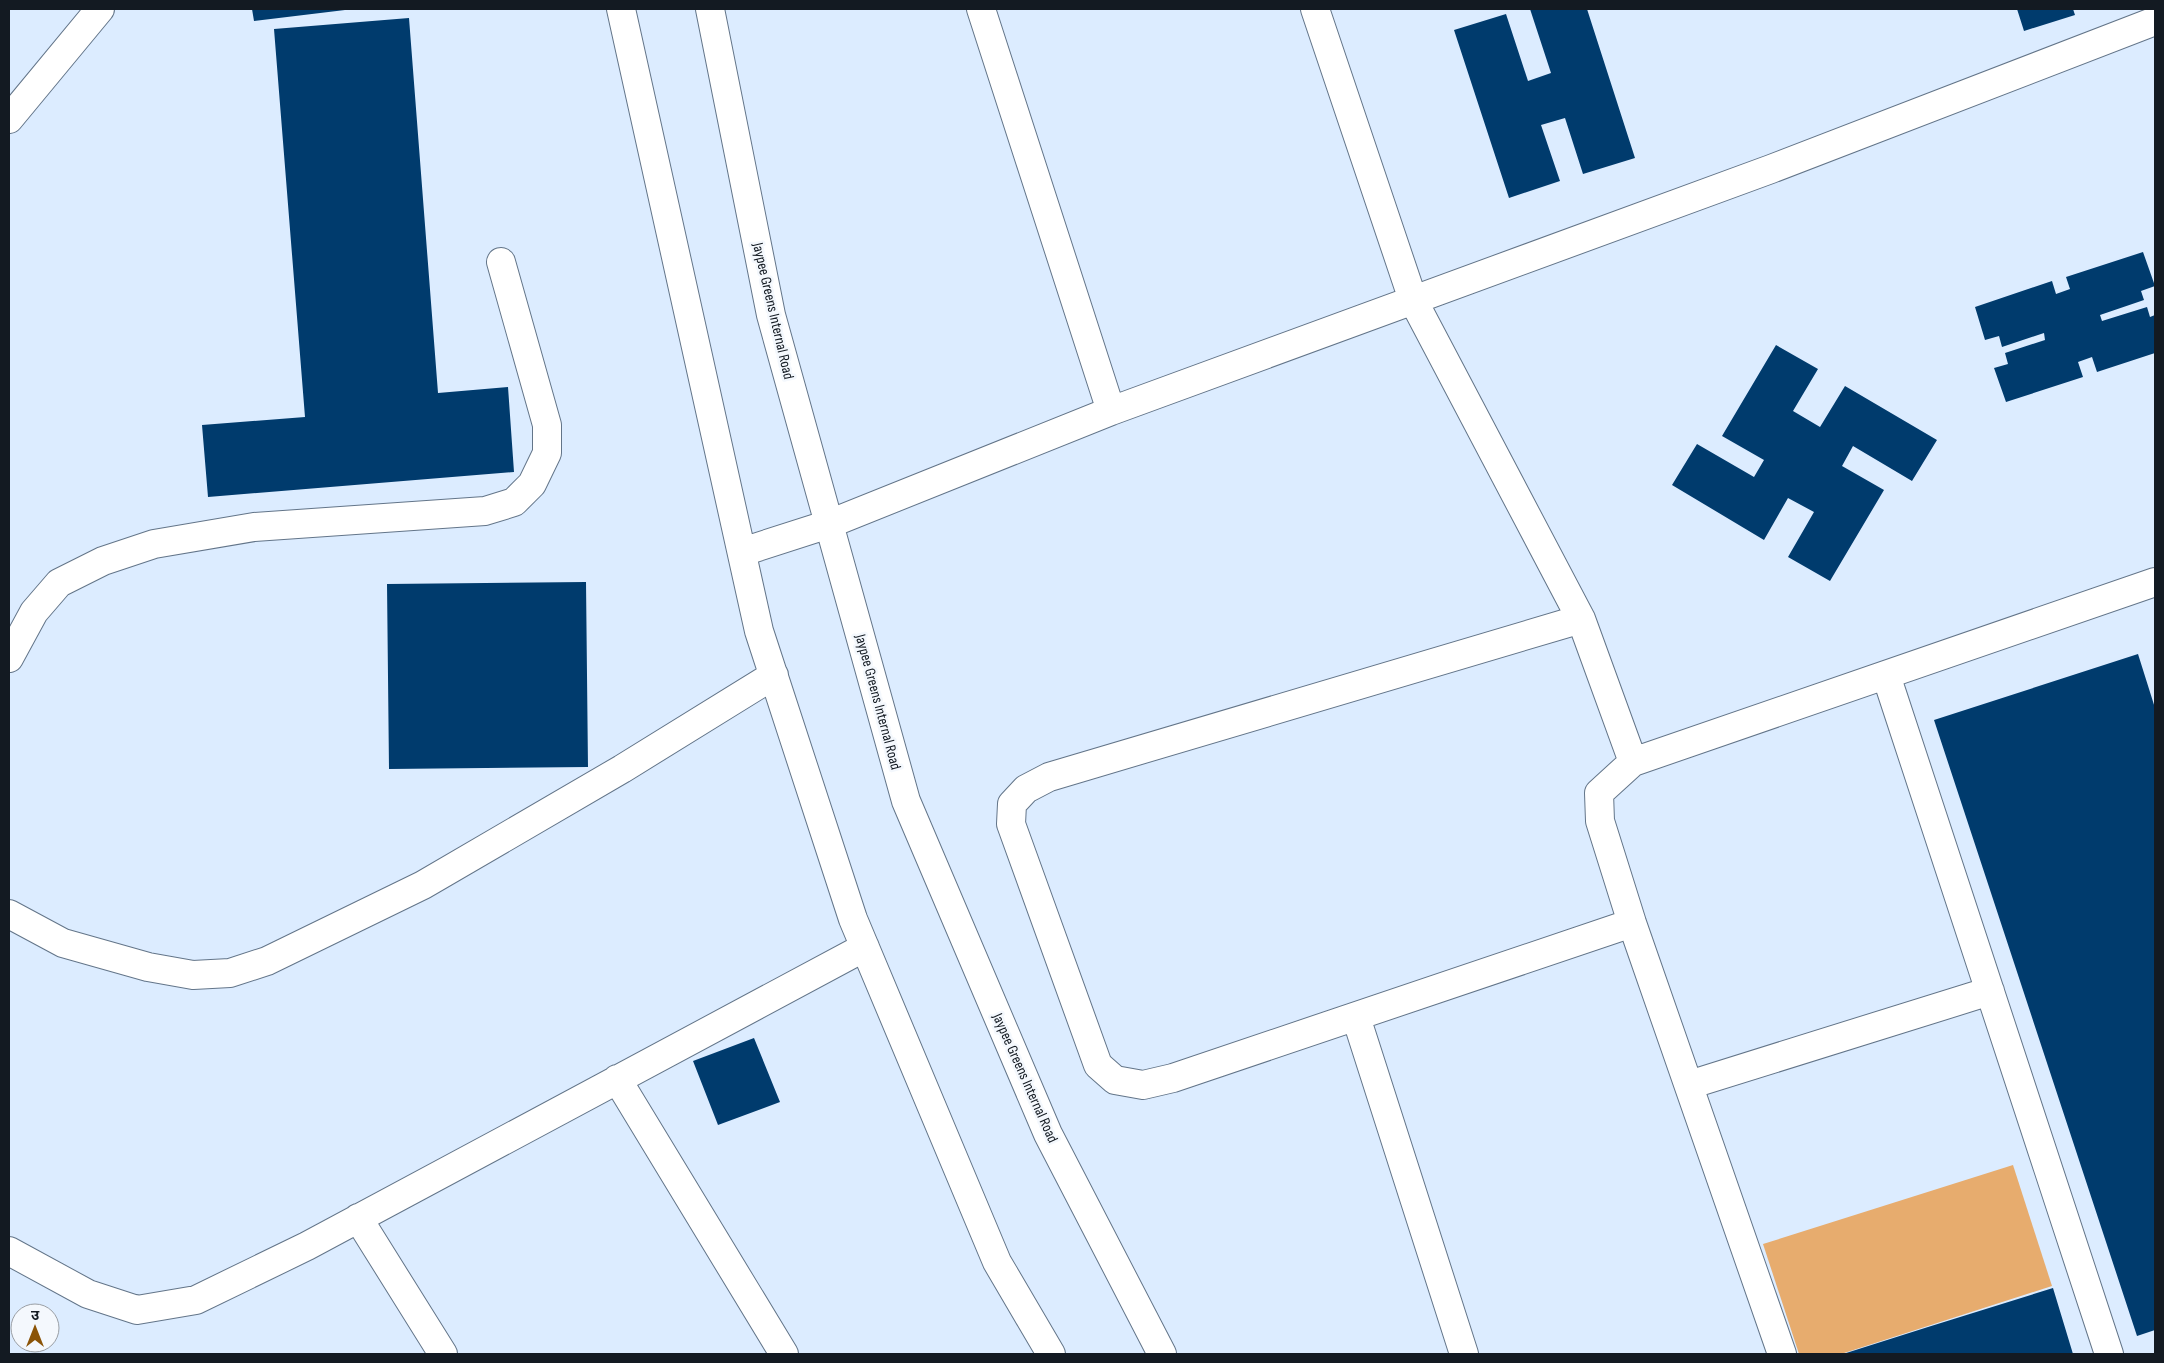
<svg xmlns="http://www.w3.org/2000/svg" width="2164" height="1363" viewBox="0 0 2164 1363" font-family="'Sofia Sans Condensed','Noto Sans Devanagari',sans-serif">
<style>
.green{fill:#e7ac6e}
.building{fill:#003b6d}
.lines{fill:none;stroke-linecap:round;stroke-linejoin:round}
.minor-casing{stroke:#637589;stroke-width:30}
.minor{stroke:#fff;stroke-width:28}
.labels{text-anchor:middle;dominant-baseline:central;stroke-width:5;stroke-linejoin:round;paint-order:stroke}
.street-label{font-size:15px;fill:#131a22;stroke:#f4f8fd}
</style>
<rect width="100%" height="100%" fill="#dcecff"/>
<!-- green -->
<path class="green" d="M2013,1165l39,121 -211,68h-42l-36,-110z"/>
<!-- building -->
<path class="building" d="M252,9h93v1l-91,11z
M1530,9h57l48,149 -52,16 -18,-56 -24,7 19,56 -51,17 -55,-168 52,-16 22,67 23,-8z
M2017,9h56l2,6 -51,16z
M409,18l29,375 70,-6 6,85 -306,25 -6,-72 103,-8 -31,-388z
M2143,252l12,34 -14,5 3,9 -44,15 2,6 45,-14 3,10 5,-2v38l-58,19 -5,-15 -14,5 5,15 -77,25 -12,-34 14,-4 -3,-11 40,-13 -1,-7 -42,14 -3,-11 -14,4 -10,-33 77,-26 4,13 14,-5 -4,-12z
M1776,345l42,24 -25,42 27,16 25,-41 92,54 -25,41 -59,-35 -11,20 42,24 -54,91 -42,-24 26,-45 -26,-14 -24,42 -92,-55 25,-41 57,33 10,-17 -42,-24z
M586,582l2,185 -199,2 -2,-185z
M2138,654l17,54v622l-18,6 -203,-616z
M754,1038l26,64 -62,23 -25,-64z
M2053,1288l20,66h-230l85,-27z"/>
<g class="lines">
<defs>
<path id="minor" d="M621,9l138,622 94,288 144,343 54,92
M710,9l61,306 135,486 142,333 114,220
M981,9l130,402
M1315,9l98,291 168,319 52,143
M9,119l91,-110
M742,552l87,-28 282,-113 660,-242 384,-148
M1581,619l-532,158 -23,12 -14,15 -1,20 87,241 17,15 28,5 30,-7 459,-155
M9,658l25,-46 25,-29 44,-22 51,-17 100,-17 231,-16 29,-9 18,-18 15,-31v-28l-46,-163
M1886,675l223,679
M9,914l54,29 85,24 45,8 37,-2 37,-12 156,-76 199,-116 152,-94
M1356,1017l108,337
M617,1079l167,275
M1689,1085l301,-94
M358,1218l85,136
M9,1251l79,43 49,16 59,-10 111,-54 558,-299
M1782,1354l-150,-431 -32,-102 -1,-28 34,-31 522,-180"/>
</defs>
<!-- minor casing -->
<use href="#minor" class="minor-casing"/>
<!-- minor -->
<use href="#minor" class="minor"/>
</g>
<g class="labels">
<!-- street labels -->
<g class="street-label">
<text transform="translate(773 311) rotate(77)">Jaypee Greens Internal Road</text>
<text transform="translate(878 702) rotate(75)">Jaypee Greens Internal Road</text>
<text transform="translate(1025 1078) rotate(66)">Jaypee Greens Internal Road</text>
</g>
</g>
<!-- border -->
<rect width="2164" height="1363" fill="none" stroke="#131a22" stroke-width="20"/>
<!-- north arrow -->
<g transform="translate(35 1328)"><circle r="24" fill="#f4f8fd" stroke="#9a9fa5"/>
<path d="M0-4L9 19L0 12L-9 19Z" fill="#8b5407"/>
<text y="-8" font-size="14" font-weight="bold" text-anchor="middle" fill="#131a22">उ</text>
</g>
</svg>
